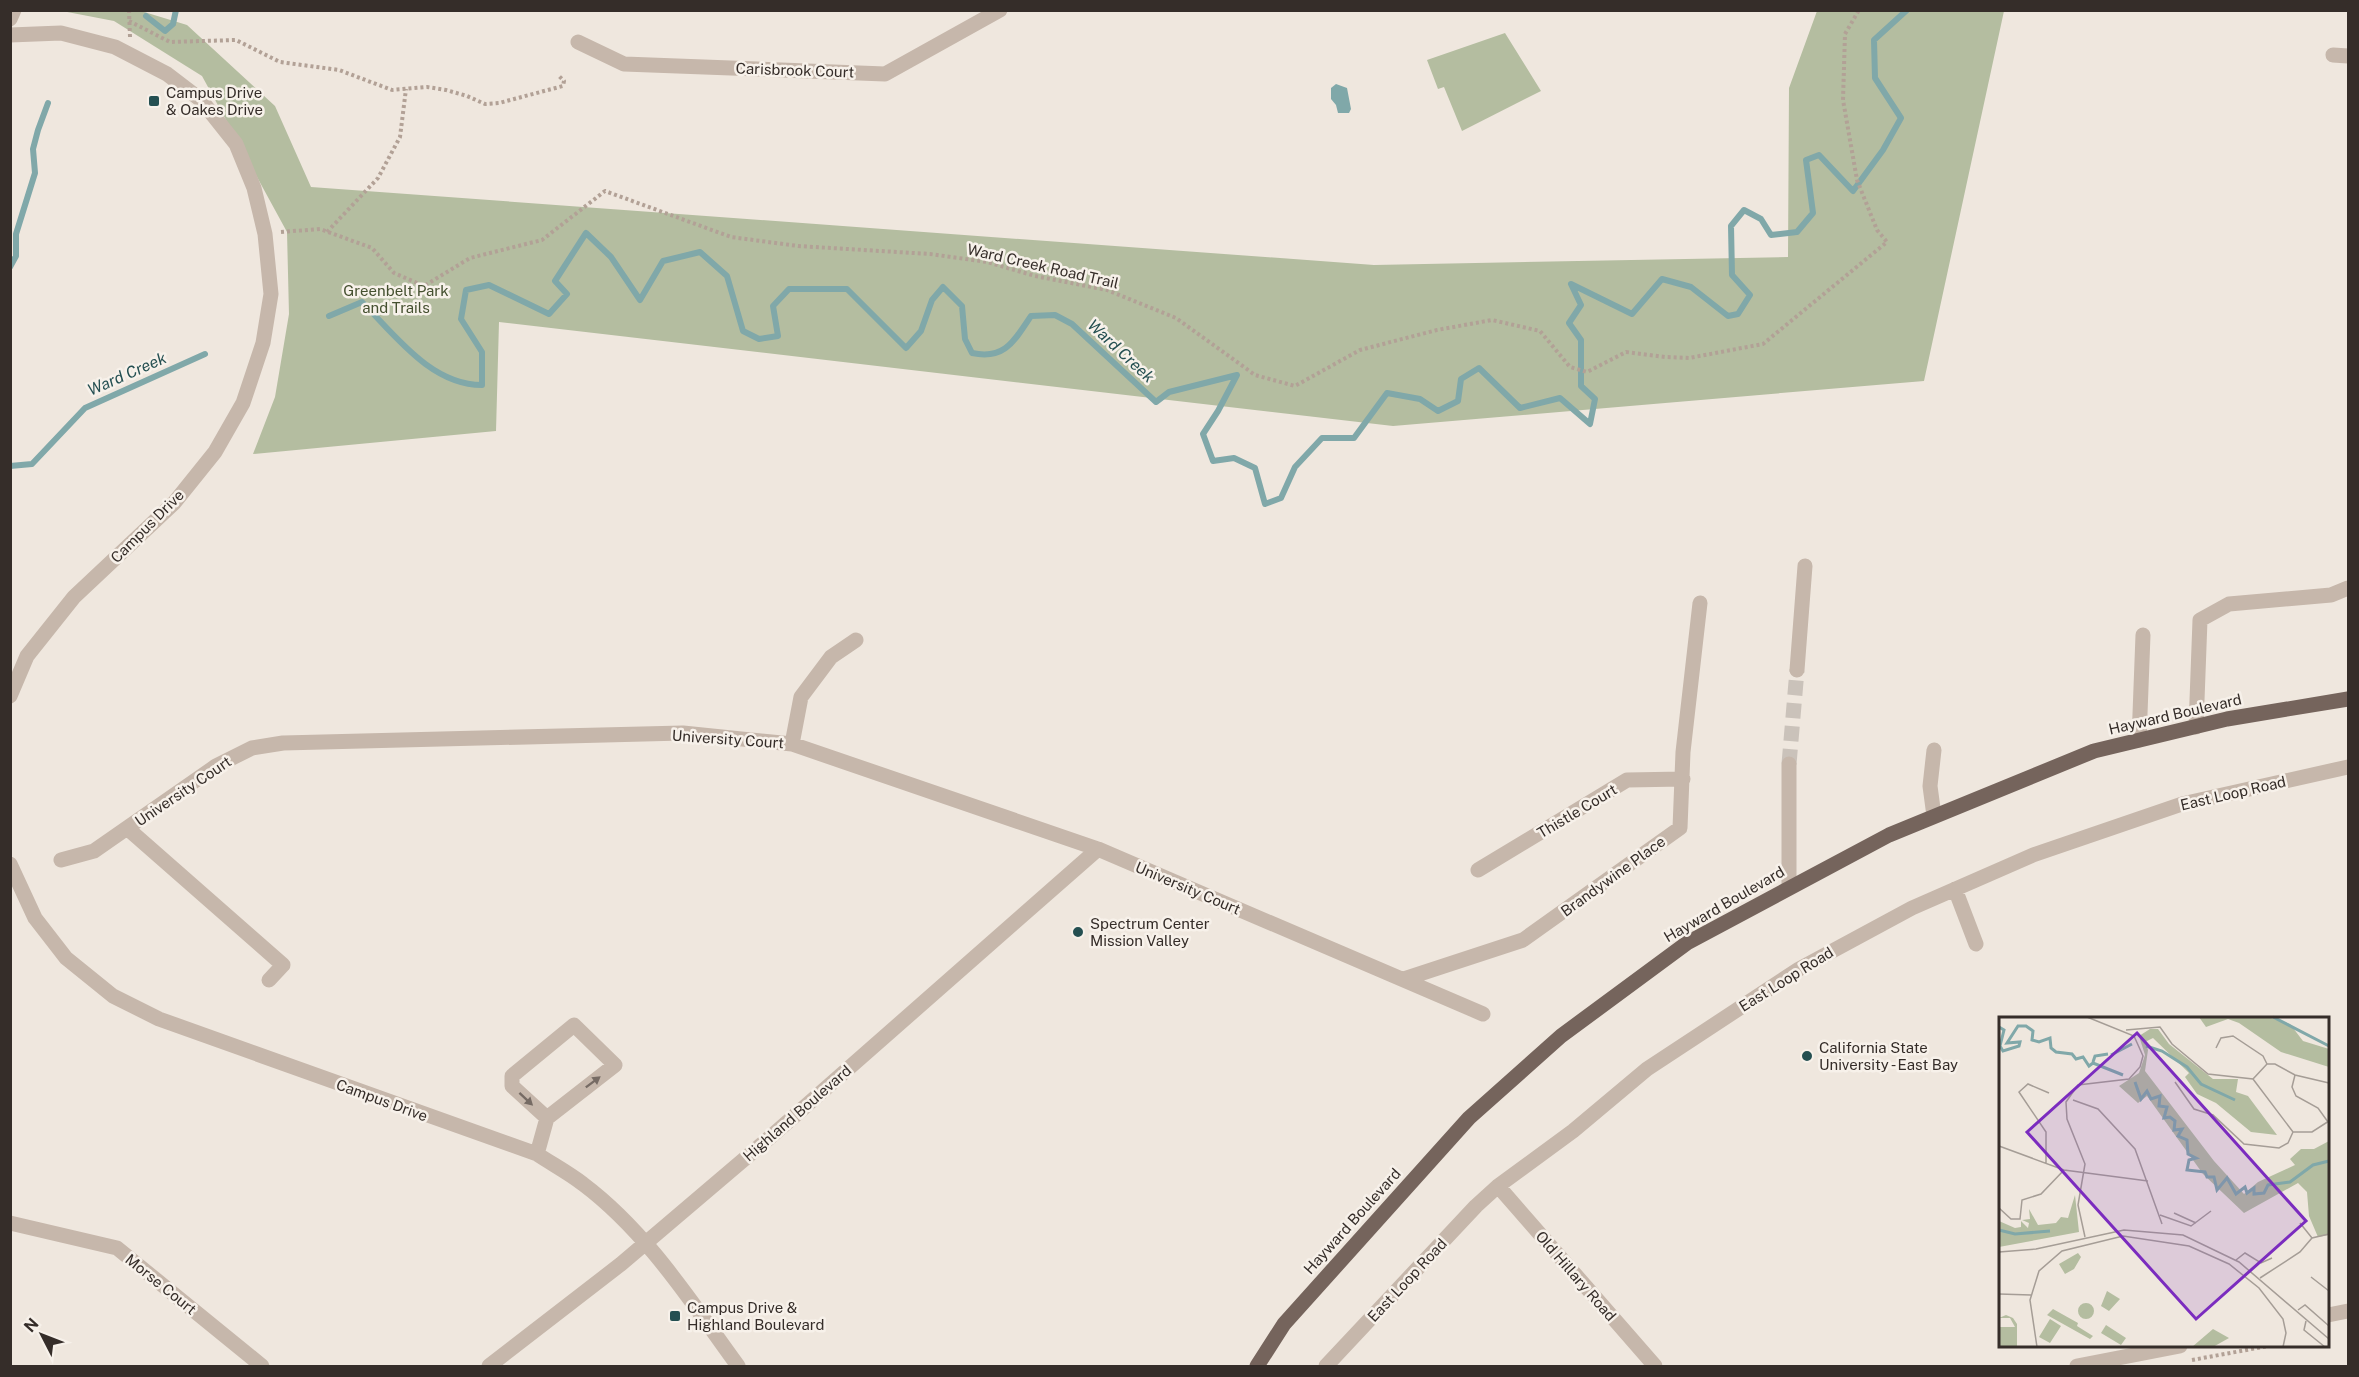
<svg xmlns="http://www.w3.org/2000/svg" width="2359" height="1377" viewBox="0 0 2359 1377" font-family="'Public Sans',sans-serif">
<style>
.green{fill:#b4bda0}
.water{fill:#80a8a9}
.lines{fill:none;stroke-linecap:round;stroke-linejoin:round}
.stream{stroke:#80a8a9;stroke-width:6}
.minor-tunnel{stroke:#cac2ba;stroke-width:15;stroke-dasharray:15 8;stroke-linecap:butt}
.path{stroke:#b2a196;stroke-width:4;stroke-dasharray:3 3;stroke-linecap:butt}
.minor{stroke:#c6b7ab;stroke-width:15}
.major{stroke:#75645c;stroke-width:15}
.oneway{fill:#766b64}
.poi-dot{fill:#244f51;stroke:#f7f1ea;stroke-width:2}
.labels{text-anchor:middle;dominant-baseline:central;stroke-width:5;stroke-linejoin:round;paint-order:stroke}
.street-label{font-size:15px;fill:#352d29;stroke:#f7f1ea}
.poi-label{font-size:15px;fill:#352d29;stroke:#f7f1ea;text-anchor:start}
.park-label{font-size:15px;fill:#455030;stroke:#f7f1ea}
.water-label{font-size:16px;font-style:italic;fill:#244f51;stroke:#f7f1ea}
.inset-river{fill:none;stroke:#80a8a9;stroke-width:3}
.inset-road{fill:none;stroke:#a59d96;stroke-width:1.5}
.view{fill:#7b2cbf;fill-opacity:0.15;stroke:#7b2cbf;stroke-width:3}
.inset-edge{fill:none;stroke:#352d29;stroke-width:3}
</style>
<rect width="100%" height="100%" fill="#efe7de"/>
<!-- green -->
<path class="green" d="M62,11h79l46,14 88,81 36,81 1063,78 414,-8 1,-169 28,-77h187l-80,370 -531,45 -894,-104 -3,109 -243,23 22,-57 14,-83 -2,-82 -85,-156 -88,-55z
M1505,33l36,58 -79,40 -18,-44 -6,2 -11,-29z"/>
<!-- water -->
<path class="water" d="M1336,84l11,4 4,21 -2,4h-11l-2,-8 -5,-6v-11z"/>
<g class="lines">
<!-- stream -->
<path class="stream" d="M146,16l19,15 8,-7 3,-14
M10,267l6,-11v-22l19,-61 -2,-24 5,-19 10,-27
M329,316l33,-14c33,33 69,83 120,83v-33l-21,-33 5,-29 23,-5 60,29 18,-20 -12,-13 31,-48 25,24 29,43 23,-39 37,-9 27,24 16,55 16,8 19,-3 -5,-30 16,-17h58l59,59 15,-17 11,-31 11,-13 19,19 3,33 7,14c33,7 42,-12 59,-37l24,-1 17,9 84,78 13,-10 68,-17 -19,36 -15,23 10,27 21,-3 21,10 10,36 16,-6 14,-31 27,-29h32l33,-45 33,6 18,12 20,-10 3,-22 18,-11 41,40 40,-10 30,26 5,-25 -14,-13v-46l-12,-17 12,-18 -10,-21 61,30 30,-35 29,8 37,29 10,-2 12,-19 -18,-20 -1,-49 13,-16 17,9 10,16 26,-3 16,-19 -7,-53 13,-5 34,36 30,-41 18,-32 -26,-40 -1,-38 33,-30
M10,466l22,-2 53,-56 120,-54"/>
<!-- minor-tunnel -->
<path class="minor-tunnel" d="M1789,764l8,-94"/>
<!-- path -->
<path class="path" d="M129,10l1,27
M129,21l41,21 66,-2 44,22 59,8 53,20 35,-3 19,3 21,6 18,8 14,-1 64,-17 1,-5 -5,-5
M281,232l39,-3 52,19 22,25 30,13 46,-28 72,-18 63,-49 126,46 67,9 132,8 57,8 48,14 72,14 69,28 79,57 40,11 65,-36 77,-20 55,-10 48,11 30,36 17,5 39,-20 39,5 24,1 74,-14 124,-102 -10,-12 -20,-50 -14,-80 2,-66 14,-24
M327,232l51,-54 22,-41 6,-48
M2192,1360l76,-14"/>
<!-- minor -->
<path class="minor" d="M10,19l4,-9
M10,35l51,-2 54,14 52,27 34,26 35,44 18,44 11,46 6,60 -8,49 -20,60 -28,49 -41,51 -100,94 -47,59 -17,40
M578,42l46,22 261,10 115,-64
M2333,55l15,1
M1797,670l8,-104
M2196,727l4,-107 29,-16 102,-9 17,-7
M2139,740l4,-105
M792,744l9,-47 30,-40 25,-17
M1789,764v123
M1934,816l-4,-30 4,-36
M127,828l156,137 -14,15
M61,860l33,-9 122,-85 36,-18 31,-5 400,-10 109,11 306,105 385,165
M10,864l25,54 31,40 47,38 46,23 378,135c15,10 32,19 46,30 64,48 109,119 155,182
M1478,870l149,-90 56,-1
M1955,889l21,55
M1404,979l119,-39 157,-112 3,-76 17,-149
M537,1154l10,-36 68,-53 -41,-40 -62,51v10l35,32
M1498,1186l157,180
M10,1223l107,25 145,118
M2328,1315l20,-4
M489,1366l132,-102 154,-131 323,-284
M1326,1366l150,-160 22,-20 75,-55 74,-62 152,-100 113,-61 121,-53 149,-51 166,-37
M2077,1366l103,-20"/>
<!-- major -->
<path class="major" d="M1257,1366l27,-42 185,-206 92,-82 126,-93 202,-108 205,-84 133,-32 121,-20"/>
</g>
<!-- one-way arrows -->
<defs><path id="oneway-solid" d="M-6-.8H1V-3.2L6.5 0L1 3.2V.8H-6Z" transform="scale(1.5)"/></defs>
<g class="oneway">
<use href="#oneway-solid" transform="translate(593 1082) rotate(-37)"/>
<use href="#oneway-solid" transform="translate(526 1099) rotate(43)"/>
</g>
<!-- markers -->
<g class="poi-dot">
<rect x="148" y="95" width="12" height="12" rx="3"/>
<circle cx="1078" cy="932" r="6"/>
<circle cx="1807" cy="1056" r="6"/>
<rect x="669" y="1310" width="12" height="12" rx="3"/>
</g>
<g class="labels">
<!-- street labels -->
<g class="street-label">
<text transform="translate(795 70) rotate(2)">Carisbrook Court</text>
<text transform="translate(1043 266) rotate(13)">Ward Creek Road Trail</text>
<text transform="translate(147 526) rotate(-45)">Campus Drive</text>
<text transform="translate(2175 714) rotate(-13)">Hayward Boulevard</text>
<text transform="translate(728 739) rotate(4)">University Court</text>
<text transform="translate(183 791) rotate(-34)">University Court</text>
<text transform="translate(2233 793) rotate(-13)">East Loop Road</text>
<text transform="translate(1577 811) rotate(-31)">Thistle Court</text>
<text transform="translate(1613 876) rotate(-36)">Brandywine Place</text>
<text transform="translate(1188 888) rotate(23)">University Court</text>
<text transform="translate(1724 904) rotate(-30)">Hayward Boulevard</text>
<text transform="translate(1786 979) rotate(-32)">East Loop Road</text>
<text transform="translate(382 1100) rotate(20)">Campus Drive</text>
<text transform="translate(797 1113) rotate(-41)">Highland Boulevard</text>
<text transform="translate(1352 1221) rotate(-48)">Hayward Boulevard</text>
<text transform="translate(1576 1276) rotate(49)">Old Hillary Road</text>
<text transform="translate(1407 1280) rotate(-47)">East Loop Road</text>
<text transform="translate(161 1284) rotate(39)">Morse Court</text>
</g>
<!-- poi labels -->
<g class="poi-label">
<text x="166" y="92">Campus Drive<tspan x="166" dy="17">&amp; Oakes Drive</tspan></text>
<text x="1090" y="923">Spectrum Center<tspan x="1090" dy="17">Mission Valley</tspan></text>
<text x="1819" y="1047">California State<tspan x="1819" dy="17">University - East Bay</tspan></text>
<text x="687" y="1307">Campus Drive &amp;<tspan x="687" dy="17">Highland Boulevard</tspan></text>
</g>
<!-- park labels -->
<g class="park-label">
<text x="396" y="290">Greenbelt Park<tspan x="396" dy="17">and Trails</tspan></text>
</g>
<!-- water labels -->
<g class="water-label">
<text transform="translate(1121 351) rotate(43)">Ward Creek</text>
<text transform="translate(127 374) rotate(-24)">Ward Creek</text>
</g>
</g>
<!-- overview -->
<g transform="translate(1999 1017)">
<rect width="330" height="330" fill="#efe7de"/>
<path d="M200,0h69l22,7 13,17 26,8v18l-48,-15 -42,-29 -11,-4 -22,8zM151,12h8l11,15 44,35h25l-2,13 12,4 29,39 -26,-3 -35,-29 -19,-9 -12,-17 4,-4 -36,-35 -8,4 3,8 -3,21 69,90 30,33 14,-12 37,-17 -5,-6 11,-10h13l15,-8v94l-11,2 -9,-21 -2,-24 -9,-9 -54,30 -41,-39 -56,-78 -9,7 -19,-17 20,-13 6,-18 -6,-19zM76,178l4,37 -80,15v-26l16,7 6,-1v-6l7,7 1,-5 -7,-3 8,-1 -1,-10 9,16 18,-2 5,-6 7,1zM79,236l3,4 -7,12 -9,5 -6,-10zM108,274l13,8 -11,12 -8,-5zM79 294a8 8 0 1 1 16 0a8 8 0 1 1-16 0ZM54,292l25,14 -1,3 16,10 -3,3 -43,-24zM7,298l7,3 4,6v23h-18v-20h16l-5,-9h-11zM51,302l11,7 -11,17 -11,-6zM107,308l20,13 -5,7 -20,-12zM214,312l16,9 -16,9h-21z" fill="#b4bda0"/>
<path class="inset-river" d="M274,0l56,29M0,10l5,3 -4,16 3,5 16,-5 1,-4 -13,1 11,-17h8l7,5 -1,9 7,2 11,-4 1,10 5,4 16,2 4,5 7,-2 6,9 4,-3 30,12M147,29l16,5 25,16 14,17 34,16M112,38l21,-11M94,45l2,-6 13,-2M136,65l6,17 6,-8 4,8 9,-3 -1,10 8,1 -3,11 6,-1 5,4 -1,9 8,-1 -4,7 9,4 1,14 8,4 -7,2 -2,10 18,2 2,5h7l3,13 10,-12 9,16 9,-7 2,6 7,-5v6l10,-1 4,-8 22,-3 23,-17 16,-4M0,213l16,4 35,-3"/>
<path class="inset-road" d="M127,13l34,-3 12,17 36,30 45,5 40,53h19l17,-11M217,31l5,-10 12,-2 30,20 4,8M296,58l-3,12 4,9 22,12 10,14M254,62l14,-15h8l20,11 34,8M176,65l19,27 19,6 31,29 35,4 9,-5 5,-11M74,83l25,9 37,40 27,75M0,129l65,24 84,11M47,147v-32l-27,-40 9,-8 21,9M0,191l12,11h9l2,-19 19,-6 23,-24M175,196l22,10M161,198l31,11 20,-15M301,206l12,15M86,220l-7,-32 7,-41 -18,-45 -1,-17 12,-17 51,-6 11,-12 3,-11 -9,-20 -47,-19M0,235l37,-3 88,-19 59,5 56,27 90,77M237,243l9,-7 16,10 11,-5M312,260l18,14M261,261l40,-26 12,-14 17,-4M0,277l32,1M299,293l7,-5 24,21M307,304l-2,9 21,17M38,330l-7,-47 9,-29 23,-20 61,-15 66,10 40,18 30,24 24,31 3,14 -3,14"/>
<path class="view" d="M138,16l169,188 -110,98 -169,-187z"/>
<rect width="330" height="330" class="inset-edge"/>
</g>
<!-- border -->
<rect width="2359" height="1377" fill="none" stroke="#352d29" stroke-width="24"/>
<!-- north arrow -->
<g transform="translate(42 1335) rotate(312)" stroke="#f7f1ea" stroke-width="4.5" paint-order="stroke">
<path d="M0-4.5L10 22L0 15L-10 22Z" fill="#352d29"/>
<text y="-9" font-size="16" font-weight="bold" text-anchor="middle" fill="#352d29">N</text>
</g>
</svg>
